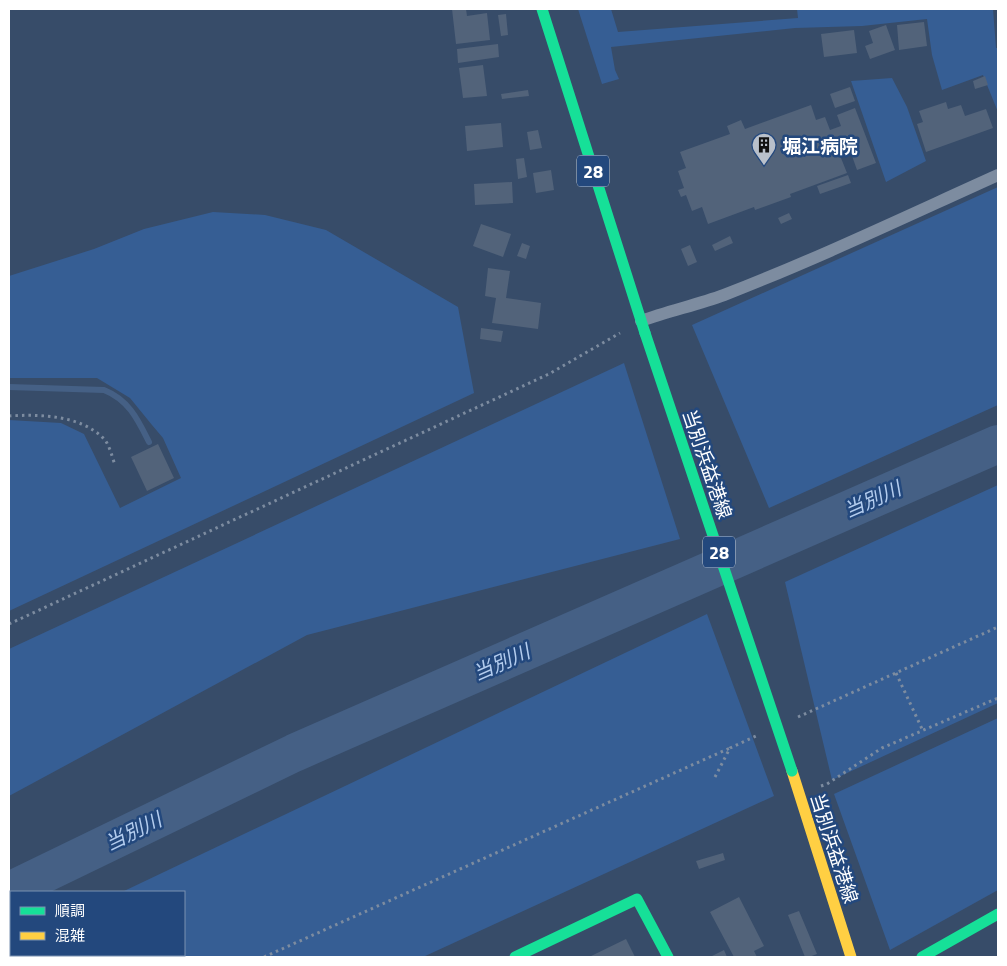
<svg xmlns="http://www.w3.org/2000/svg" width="1007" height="966" viewBox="0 0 1007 966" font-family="'Titillium Web','Noto Sans JP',sans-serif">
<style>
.green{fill:#365e94}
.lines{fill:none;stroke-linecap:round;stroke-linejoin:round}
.stream{stroke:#456085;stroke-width:6}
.river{stroke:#456085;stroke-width:38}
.building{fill:#52637a}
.path{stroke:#7d8ca0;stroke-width:3;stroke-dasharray:2.5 4;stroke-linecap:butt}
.lane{stroke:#7d8ca0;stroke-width:12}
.fast{stroke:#16e098;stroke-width:11}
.slow{stroke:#ffcf43;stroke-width:11}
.fast-bridge{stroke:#16e098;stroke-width:11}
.labels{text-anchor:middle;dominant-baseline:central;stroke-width:5;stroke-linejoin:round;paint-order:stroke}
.shield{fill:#23487d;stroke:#bdc8d8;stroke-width:1}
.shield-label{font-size:18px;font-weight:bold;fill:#fff}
.poi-label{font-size:19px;font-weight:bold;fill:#fff;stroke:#23487d;text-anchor:start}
.street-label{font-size:19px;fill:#fff;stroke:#23487d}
.water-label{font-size:20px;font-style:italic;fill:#b3ccee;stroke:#23487d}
</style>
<rect width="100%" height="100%" fill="#374c69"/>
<!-- green -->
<path class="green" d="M578,9h33l7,23 180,-14 -1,-9h196l3,39h2v64l-15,-37 -41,15 -10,-35 -5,-36 -65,7 -67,2 -184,19 4,23 4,9 -17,5z
M892,78l15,29 19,54 -40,21 -35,-101z
M998,187v218l-229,103 -77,-183z
M213,212l52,3 61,15 132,77 16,86 -465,218v-191l52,3 23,11 36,74 61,-30 -18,-40 -11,-13 -22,-27 -33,-20h-88v-102l85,-27 50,-20z
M624,363l56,176 -373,96 -298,161v-147z
M998,485v218l-166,77 -47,-198z
M707,614l67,182 -351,161h-414v-11l2,-1v10h173v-63h-62z
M998,718v172l-108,60 -56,-156z"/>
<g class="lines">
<!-- stream -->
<path class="stream" d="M9,387l95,3c25,10 34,30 45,52"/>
<!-- river -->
<path class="river" d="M9,891l285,-138 704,-309"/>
</g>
<!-- building -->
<path class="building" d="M452,9h14l1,7 20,-3 3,27 -34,4z
M506,14l2,21 -7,1 -3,-21z
M924,22l3,24 -28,4 -2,-25z
M886,25l9,25 -25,9 -5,-13 8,-3 -4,-12z
M854,30l3,23 -33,4 -3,-23z
M498,44l1,13 -41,6 -1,-14z
M483,65l4,31 -24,2 -4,-30z
M985,76l3,9 -13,4 -2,-8z
M850,87l5,14 -20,7 -5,-14z
M528,90l1,6 -27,3 -1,-5z
M946,102l2,7 13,-4 4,11 21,-7 7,19 -67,24 -9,-28 6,-2 -4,-11z
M811,105l5,15 9,-3 5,13 11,-4 -4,-11 18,-7 21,55 -19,7 -11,-31 -11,4 12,30 -57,21 1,3 -36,13 -1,-3 -46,17 -6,-17 -10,4 -6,-16 -5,2 -3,-7 6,-2 -6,-17 8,-3 -6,-16 50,-18 -3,-8 14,-6 4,9z
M501,123l2,24 -36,4 -2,-25z
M538,130l4,18 -12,2 -3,-18z
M524,158l3,19 -9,2 -2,-20z
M551,170l3,20 -18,3 -3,-20z
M848,175l3,8 -31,11 -3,-8z
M512,182l1,21 -38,2 -1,-21z
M789,213l3,6 -11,5 -3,-6z
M481,224l30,10 -8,23 -30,-11z
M730,236l3,7 -18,8 -3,-6z
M522,243l8,3 -4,13 -9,-3z
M690,245l7,17 -9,4 -7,-17z
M488,268l22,3 -4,27 35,5 -3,26 -46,-6 4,-25 -11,-2z
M481,328l22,3 -2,11 -21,-3z
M158,444l16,34 -27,13 -16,-34z
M723,853l2,7 -26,9 -3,-8z
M739,897l25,49 -10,5 3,6h-23l-24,-45z
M799,911l18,43 -8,3h-4l-17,-42z
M626,939l9,18h-46z
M724,950l3,7h-17z"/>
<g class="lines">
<!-- path -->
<path class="path" d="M9,416c29,-2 70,-1 93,21 7,5 10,20 13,28
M9,624l540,-250 71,-41
M896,673l27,58
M798,717l200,-90
M715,777l15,-29 26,-12
M821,786l6,-2 55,-36 116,-50
M264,957l466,-209"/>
<!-- lane -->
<path class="lane" d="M641,321c27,-10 56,-16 83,-26 93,-36 183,-79 274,-120"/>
<!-- fast -->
<path class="fast" d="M542,9l103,324
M515,957l122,-58 31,58
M922,957l76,-43"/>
<!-- slow -->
<path class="slow" d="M792,771l59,186"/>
<!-- fast-bridge -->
<path class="fast-bridge" d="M645,333l147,438"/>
</g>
<!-- icons -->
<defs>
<symbol id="building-pin" viewBox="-11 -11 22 30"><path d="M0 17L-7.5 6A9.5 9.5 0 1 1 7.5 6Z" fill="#b9c0ca" stroke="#23487d"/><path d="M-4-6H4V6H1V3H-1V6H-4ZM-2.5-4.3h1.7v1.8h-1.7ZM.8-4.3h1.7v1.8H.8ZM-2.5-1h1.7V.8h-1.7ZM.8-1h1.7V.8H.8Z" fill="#111"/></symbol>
</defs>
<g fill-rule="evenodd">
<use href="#building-pin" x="750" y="131" width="28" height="38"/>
</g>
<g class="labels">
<!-- shield labels -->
<g class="shield">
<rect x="577" y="155.5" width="32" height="31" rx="4"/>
<rect x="703" y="536.5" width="32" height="31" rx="4"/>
</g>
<g class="shield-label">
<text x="593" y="171">28</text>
<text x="719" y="552">28</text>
</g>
<!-- poi labels -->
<g class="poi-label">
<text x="782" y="145">堀江病院</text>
</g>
<!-- street labels -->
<g class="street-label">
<text transform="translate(708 464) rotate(71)">当別浜益港線</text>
<text transform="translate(835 848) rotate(72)">当別浜益港線</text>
</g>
<!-- water labels -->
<g class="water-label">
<text transform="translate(872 499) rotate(-24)">当別川</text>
<text transform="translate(501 662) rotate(-24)">当別川</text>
<text transform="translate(133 831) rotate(-26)">当別川</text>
</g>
</g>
<!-- border -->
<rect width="1007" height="966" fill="none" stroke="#ffffff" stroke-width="20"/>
<!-- legend -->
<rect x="10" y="891" width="175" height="65" fill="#23487d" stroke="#7b91b1"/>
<rect x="20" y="907" width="25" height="8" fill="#16e098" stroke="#7b91b1"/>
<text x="55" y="916" font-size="15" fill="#ffffff">順調</text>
<rect x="20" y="932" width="25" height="8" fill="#ffcf43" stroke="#7b91b1"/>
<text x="55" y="941" font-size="15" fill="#ffffff">混雑</text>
</svg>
